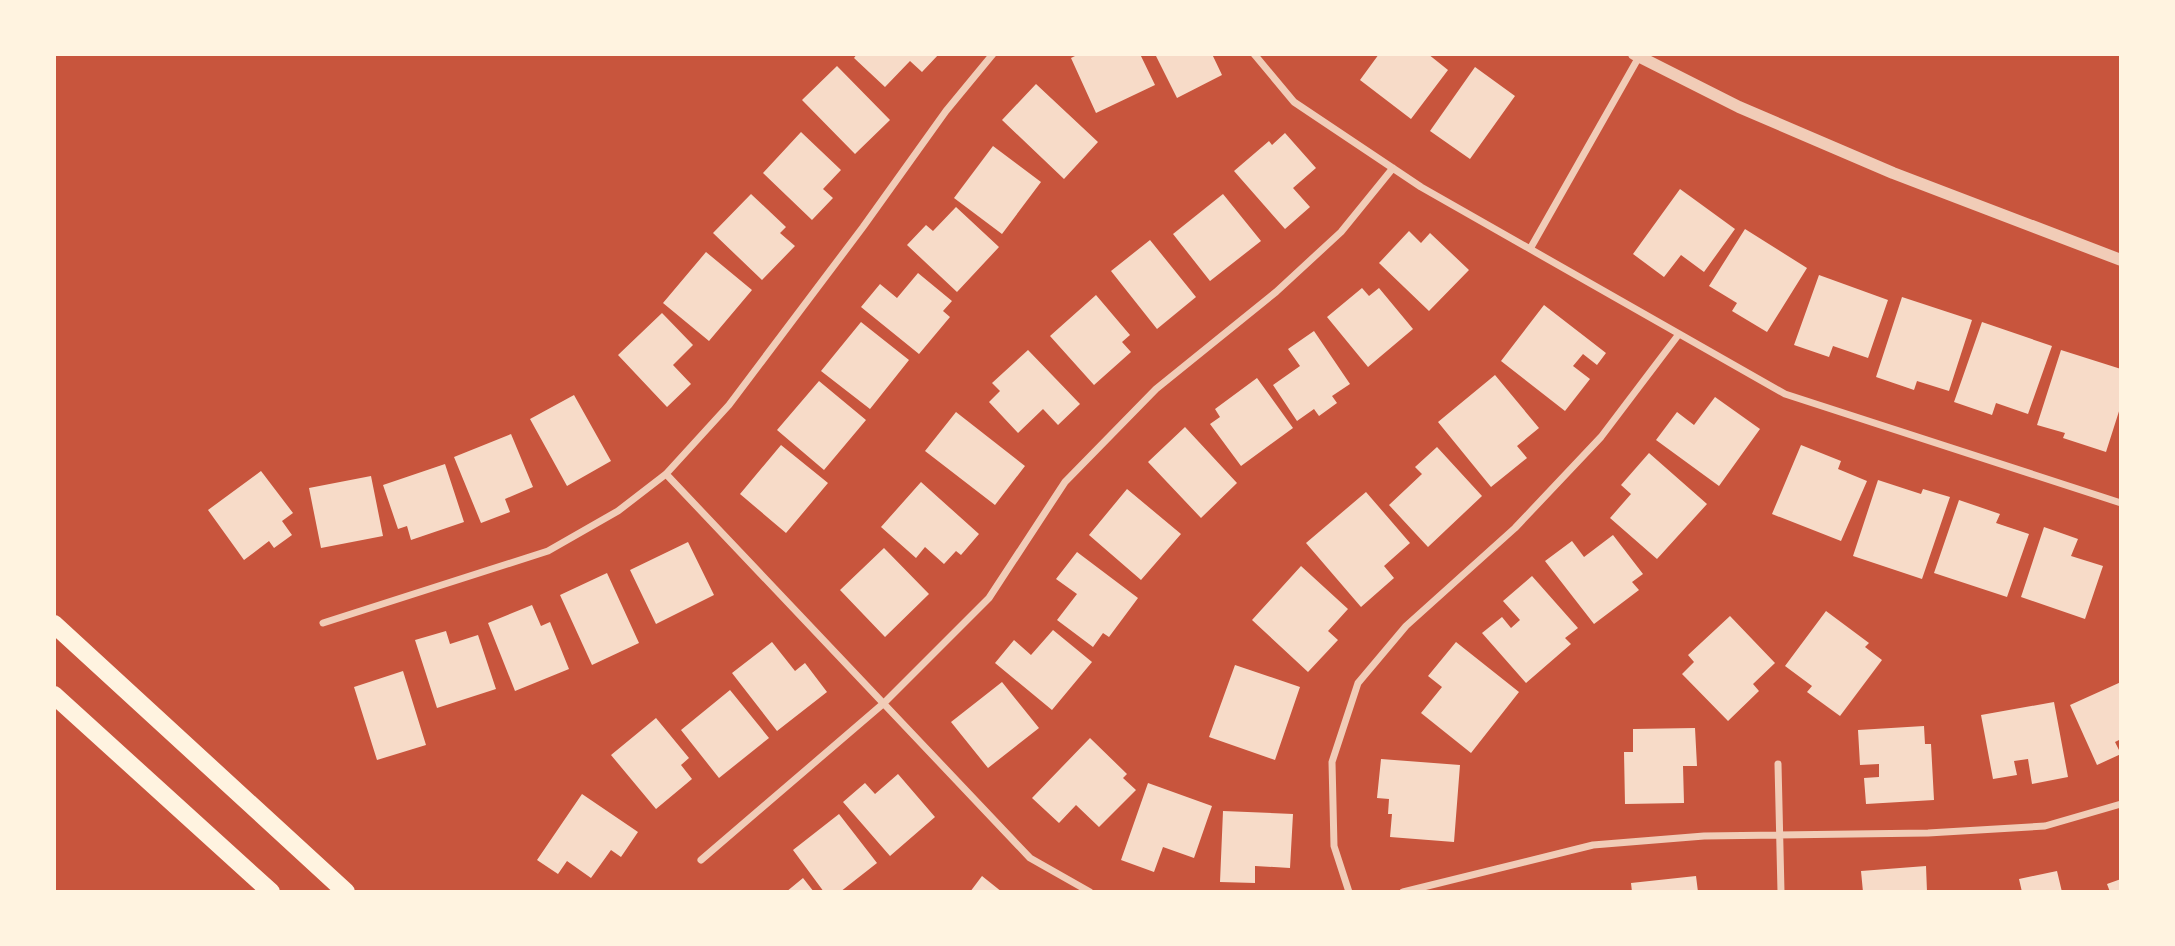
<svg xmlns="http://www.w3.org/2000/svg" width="2175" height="946" viewBox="0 0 2175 946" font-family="Barlow,sans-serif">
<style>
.building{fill:#f7dbc8}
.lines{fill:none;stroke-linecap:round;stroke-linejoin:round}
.minor{stroke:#f1ccb7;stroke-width:7}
.tertiary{stroke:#f1ccb7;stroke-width:12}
.primary{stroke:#fff3e0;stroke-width:18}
</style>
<rect width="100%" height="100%" fill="#c8553d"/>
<!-- building -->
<path class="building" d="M857,54h82l-17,18 -12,-11 -25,26 -31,-29z
M1079,54h61l15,31 -59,28 -25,-55z
M1155,54h57l10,21 -45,23z
M1379,54h49l20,16 -37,49 -51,-39z
M837,66l53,54 -35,34 -53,-54z
M1475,67l40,29 -45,63 -40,-28z
M1036,84l62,58 -34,37 -62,-59z
M801,132l40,38 -18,19 10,9 -21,22 -49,-47z
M1285,133l31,35 -23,20 17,19 -25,22 -51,-58 35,-30 3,4z
M993,146l48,36 -39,52 -48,-36z
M1680,189l55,40 -31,43 -23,-17 -17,22 -31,-23z
M751,194l35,33 -6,6 15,13 -33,34 -49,-47z
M1223,194l38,47 -51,40 -37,-47z
M956,207l43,40 -42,45 -50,-47 19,-20 7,6z
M1745,229l62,39 -40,64 -35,-21 5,-8 -28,-17z
M1409,231l12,12 9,-10 39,37 -40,41 -50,-48z
M1150,240l46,57 -39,32 -46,-58z
M706,252l46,38 -43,51 -46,-38z
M918,273l34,28 -9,10 7,6 -31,37 -58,-47 19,-23 17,14z
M1819,275l69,25 -20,58 -35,-12 -4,11 -35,-12z
M1362,288l7,8 10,-8 34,41 -45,38 -41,-50z
M1096,295l34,40 -8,7 9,10 -37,33 -44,-49z
M1902,297l70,23 -23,71 -32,-10 -3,9 -38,-13z
M1544,305l62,48 -9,12 -14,-11 -10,12 17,13 -25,32 -64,-50z
M662,313l31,32 -20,20 18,19 -24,23 -49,-52z
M861,322l48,38 -39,49 -49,-38z
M1982,322l70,24 -24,68 -32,-11 -4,12 -38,-13z
M1314,331l36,53 -18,12 5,7 -18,13 -5,-7 -17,12 -24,-36 27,-19 -12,-17z
M1028,350l52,54 -22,21 -15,-16 -25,24 -29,-31 11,-11 -8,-8z
M2061,350l60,19v36l-15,47 -43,-14 2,-5 -28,-8z
M1495,375l44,53 -22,18 10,12 -36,29 -53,-65z
M1257,378l36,50 -52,38 -31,-42 10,-7 -5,-8z
M819,381l47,39 -42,50 -47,-40z
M574,395l37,66 -44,25 -37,-67z
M1715,397l45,32 -41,57 -63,-46 21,-28 17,13z
M956,412l69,54 -30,39 -70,-54z
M1185,427l52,56 -36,35 -53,-56z
M511,434l22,53 -28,12 5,13 -29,11 -27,-66z
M781,445l47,38 -42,50 -46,-39z
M1801,445l40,16 -3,8 29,12 -26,60 -69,-27z
M1437,447l45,49 -54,51 -39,-42 33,-31 -7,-7z
M1649,453l58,51 -50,55 -47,-41 21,-24 -10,-9z
M445,464l19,58 -53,18 -4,-14 -9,3 -15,-44z
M261,471l32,42 -11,8 10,14 -18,13 -5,-7 -25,19 -36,-50z
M371,476l12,60 -62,12 -12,-60z
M1878,480l43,14 2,-5 27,8 -28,82 -69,-23z
M921,482l58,52 -18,21 -5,-4 -12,13 -19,-17 -9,11 -35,-31z
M1127,489l54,45 -40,46 -52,-45z
M1366,492l44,51 -26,23 10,12 -33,29 -55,-64z
M1959,500l41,14 -4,9 33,11 -22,63 -73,-24z
M2044,527l34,12 -7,17 32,10 -18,53 -64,-22z
M1613,535l30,39 -11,8 7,8 -45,34 -49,-63 27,-20 12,16z
M688,542l26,53 -58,29 -26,-54z
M884,548l45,46 -44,43 -45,-47z
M1077,552l61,46 -29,39 -6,-4 -10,14 -36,-27 20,-26 -21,-15z
M1301,566l47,43 -20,22 10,9 -30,32 -56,-52z
M607,573l32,70 -47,22 -32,-70z
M1532,576l46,52 -13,10 6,6 -45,39 -44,-50 20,-16 9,11 9,-8 -17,-19z
M532,605l9,21 9,-4 19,47 -54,22 -27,-68z
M1826,611l43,32 -4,4 17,13 -42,56 -33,-24 5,-6 -27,-20z
M1730,616l45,47 -22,21 6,7 -31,30 -46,-47 12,-12 -6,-7z
M1053,630l39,32 -40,48 -57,-47 19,-23 17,15z
M446,631l4,13 28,-9 18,54 -59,19 -22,-68z
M772,642l23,29 10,-8 22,29 -50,39 -45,-58z
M1456,642l63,50 -48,61 -50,-40 21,-26 -14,-11z
M1235,665l65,22 -25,73 -66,-23z
M403,671l23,74 -49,15 -23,-73z
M1002,682l37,46 -51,40 -37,-46z
M2121,682v57l-6,3 6,12 -24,11 -27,-60z
M730,690l39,48 -50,40 -38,-48z
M2054,702l14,75 -36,7 -4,-25 -14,2 3,14 -24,4 -12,-64z
M656,718l33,40 -8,7 11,14 -36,30 -45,-54z
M1924,726l1,18h6l3,56 -68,4 -2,-26 15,-1v-13l-19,1 -2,-35z
M1695,728l2,38h-14l1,37 -59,1 -1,-52h9v-23z
M1090,738l37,36 -4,4 13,12 -37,37 -23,-22 -17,18 -27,-25z
M1381,759l79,6 -6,77 -64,-5 2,-23h-4l1,-15 -12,-1z
M898,774l37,43 -45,39 -47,-54 22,-19 10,11z
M1148,783l64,23 -18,52 -31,-11 -9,25 -33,-12z
M582,794l56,38 -17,25 -10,-7 -20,28 -24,-17 -9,13 -21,-14z
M1223,811l70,3 -3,54 -35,-2v17l-35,-1z
M839,814l38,49 -37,29h-16l-31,-42z
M1926,866l1,26h-64l-2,-21z
M2057,871l5,21h-40l-3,-13z
M982,876l20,16h-32z
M1696,876l2,16h-66l-1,-9z
M803,878l11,14h-28z
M2121,879v13h-11l-3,-8z"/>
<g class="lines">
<!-- minor -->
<path class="minor" d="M1254,54l40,48 127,85 364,207 336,109
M1530,249l110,-194
M666,474l364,384 60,34
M323,623l225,-72 70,-40 48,-37 63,-69 134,-178 83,-116 47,-57
M1778,764l3,128
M701,860l183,-157 105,-105 76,-116 91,-93 120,-97 65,-60 52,-64
M1349,892l-15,-46 -2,-84 26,-79 48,-57 109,-98 86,-91 78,-103
M1403,892l190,-47 111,-9 224,-3 117,-7 76,-22"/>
<!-- tertiary -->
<path class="tertiary" d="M1634,54l105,53 154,66 228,87"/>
<!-- primary -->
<path class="primary" d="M54,624l292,268
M54,695l217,197"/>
</g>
<!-- border -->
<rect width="2175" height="946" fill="none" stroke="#fff3e0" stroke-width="112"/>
</svg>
